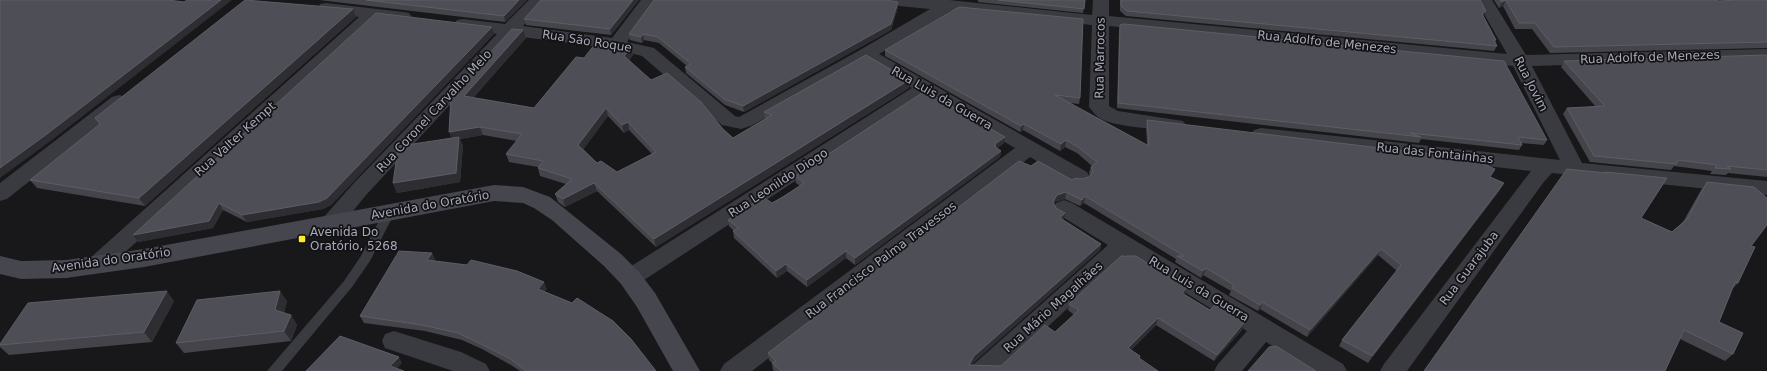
<svg xmlns="http://www.w3.org/2000/svg" width="1767" height="371" viewBox="0 0 1767 371" font-family="'DejaVu Sans',sans-serif">
<style>
.lines{fill:none;stroke-linecap:round;stroke-linejoin:round}
.service{fill:#3a3a41;fill-rule:evenodd}
.minor{fill:#3a3a41;fill-rule:evenodd}
.secondary{fill:#46464f;fill-rule:evenodd}
.wall{fill:#44444a;fill-rule:evenodd}
.shaded-wall{fill:#2e2d32}
.building{fill:#4e4f56;stroke:#5c5d66;fill-rule:evenodd}
.poi-dot{fill:#ffea2a;stroke:#131215;stroke-width:1.5}
.labels{text-anchor:middle;dominant-baseline:central;stroke-width:3.5;stroke-linejoin:round;paint-order:stroke}
.street-label{font-size:12px;fill:#a8a9ba;stroke:#131215}
.poi-label{font-size:12px;fill:#a8a9ba;stroke:#131215;text-anchor:start}
</style>
<rect width="100%" height="100%" fill="#18171a"/>
<g class="lines">
<!-- service -->
<path class="service" d="M389,208l4,1 2,3 -25,49 -18,26 -70,84h-15l77,-90 17,-25 24,-47z"/>
<!-- minor -->
<path class="minor" d="M529,0h17l-23,26 89,12 29,-38h17l-31,42 27,6 81,68 4,1 121,-67 70,-41 -42,-4 -6,-1 -2,-4h69l143,15 1,-15h16v16l398,38 -31,-54h16l34,55 241,-6v10l-235,7 50,97 185,18v14l-215,-22 -9,10 -136,188h-27l4,-7 147,-193 -270,-31 -7,-2 -3,-4 3,-4 7,-2 299,32 -47,-94 -404,-40v80l9,5 65,10 3,4 -3,4 -7,2c-18,-2 -65,-4 -78,-14 -4,-3 -6,-7 -9,-10l3,-82 -141,-14 -72,43 208,118 3,5 -3,5 -7,2 -7,-2 -43,-25 -278,214h-32l4,-7 291,-216 -90,-52 -287,188 -8,3 -8,-3 -4,-6 4,-6 290,-184 -46,-27 -113,64 -12,4 -19,-4 -80,-69 -31,-8 -97,-12 -147,158 -28,34 -8,3 -8,-3 -3,-5 3,-5 30,-34 144,-150 -40,-6 -3,-4 3,-4 6,-1 42,5z
M326,3l77,9 6,1 3,4 -3,4 -6,1 -27,-3 -271,252 -8,2 -8,-2 -3,-6 3,-6 270,-242 -39,-5 -2,-4 2,-4z
M119,95l7,2 3,4 -3,4 -119,94 -7,2v-18l112,-86z
M1064,200l8,3 271,161 4,7h-34l-47,-29 -24,29h-28l4,-7 29,-33 -122,-76 -125,116h-30l4,-7 134,-119 -52,-32 -3,-5 3,-5z
M394,331l67,21 25,12 4,7h-37l-68,-23 -3,-7 3,-7z"/>
<!-- secondary -->
<path class="secondary" d="M494,185l29,2 27,10 71,57 18,18 16,21 45,78h-27l-36,-64 -16,-23 -17,-18 -52,-46 -18,-12 -11,-5 -29,-2 -350,66 -78,11 -45,1 -21,-5v-18l21,5 45,-1 78,-11z"/>
</g>
<!-- wall -->
<path class="wall" d="M319,0h208l-22,22z
M639,0l-28,35 -85,-10 -2,-6z
M978,0h107l-2,13 -105,-11z
M1120,0h360l4,17 12,23 -1,2 2,4 -3,5 -368,-35 -6,-5z
M1494,0h223l1,1 49,-1v48l-217,5 -18,-24h-17l-12,-23 -4,2z
M898,7l-7,23 -147,82 -19,-7 -39,-32 -1,-6 2,-1 -28,-23 -15,-3 -2,3 -12,-3 -1,-6z
M356,17l-211,189 -108,-18 -7,-8z
M1120,25l427,115 -3,5 -23,-2 1,2 -3,5 -98,-11 -2,4 -302,-35 2,-77z
M523,30l3,8 -53,60 61,10 97,-60 2,7 -4,5 22,20 72,49 10,9 32,-19 -1,-7 145,-32v8l-253,159 -59,-56 -32,16 -7,-5 -3,-8 11,-10 -26,-8 -2,-8v-1l-29,-5 -3,-8 11,-13 -34,-6 -23,4 3,7 -3,36 -63,11 -4,-10 58,-45v-43zM608,116l16,17 5,-3 23,24 -35,18 -20,-9 -14,-14z
M494,34l-163,171 -8,4 -76,13 -24,-12 -10,18 -75,14 -5,-7z
M885,50l195,48 -1,6 -9,-1 77,42 -1,-18 1,-7 344,57 9,13 -132,173 -29,-17 3,-6 55,-69 -19,-16 -71,82 -47,-28 -2,2 -29,-16 2,-4 -28,-16 -2,3 -26,-16 1,-3 -92,-56 -4,3 -15,-7 -10,3 -1,2 10,16 37,24 -1,6 -127,113 -1,2 29,1 54,-34 19,-17 -6,-5 1,-6 118,-16 -3,7 58,35 -28,31 -58,-36 -25,25 9,6 -1,3 19,12h-384l-1,-1 -1,-7 -3,-3 -1,-7 263,-187 41,14 17,-3 1,-2 -1,-2 2,-6 1,-1 -15,-13 -12,-6 -5,4 -37,-21 -3,2 -135,-76z
M1767,55v122l-39,-4 -2,2 -16,-1 2,-3 -38,-5 -3,4 -81,-8 -27,-48 4,-6 29,-1 -35,-40 3,-6z
M1004,143l-7,5 4,3 -1,6 -145,108 -9,-7 -39,29 -20,-16 -10,7 -43,-40 -1,-7h1l-5,-5 -1,-6 44,-17 28,-17 -4,-3 -1,-7z
M1605,172l36,46 31,14 11,-10 18,-32 6,-8 44,64 -13,37 -6,6 -13,33 14,32 -8,7 -45,-22 -76,-166z
M432,253l3,7 -1,1 113,28 -3,2 112,80h-136l-9,-6 -29,-16 -20,-9 -37,-9 -61,-8 -4,-7z
M174,301l-22,41 -143,13 -9,-8v-3z
M287,301l-3,12 7,2 6,10 -6,16 -107,12 -8,-10z"/>
<!-- shaded-wall -->
<path class="shaded-wall" d="M221,0h11l-180,140 -52,38v-10z
M519,0h8l-22,22 -1,-6z
M633,0h6l-28,35 -1,-6z
M1506,0l-3,6 -4,2 3,-6z
M898,2v5l-7,23 -147,82 -1,-6z
M353,9l3,8 -211,189 -6,-8z
M1486,11l-2,5 -2,-2z
M492,27l2,7 -163,171 -8,4 -76,13 -5,-7z
M523,30l3,8 -59,66 -3,-8z
M643,34l1,6 -2,3 -1,-6z
M631,48l2,7 -7,9 -2,-8z
M909,80v8l-253,159 -2,-8z
M606,108l2,8 -27,37 -3,-8z
M628,122l1,8 -5,3 -2,-8z
M1024,124l-1,6 -3,2 1,-6z
M480,127l3,8 -23,4 3,7 -3,36 -63,11 -4,-10 59,-43 -3,-8z
M1005,137l-1,6 -8,6 -3,4 2,-9z
M1066,140l-1,7 -5,4 1,-7z
M1001,151l-1,6 -145,108v-7z
M594,183l3,8 -32,16 -2,-8z
M1504,183l-4,7 -132,173 4,-7z
M1066,192l-1,7 -10,3 -3,7 1,-7 4,-7z
M1085,196l-1,7 -4,3 2,-6z
M219,203l4,7 -10,18 -75,14 -5,-7z
M1065,213l-1,7 -5,4 1,-6z
M1101,244l-1,6 -127,113 -4,8v-6l5,-9z
M1381,249l-3,6 -71,82 3,-7z
M846,251v7l-39,29v-7z
M432,253l3,7 -5,7 -3,-7z
M786,264l1,7 -10,7 -1,-7z
M1206,268l-3,7 -2,3 2,-7z
M544,282l3,7 -7,6 -2,-6z
M1187,288l-2,6 -5,6 2,-7z
M167,291l7,10 -22,41 -8,-10z
M280,291l7,10 -5,19 -7,-10z
M1262,302l-2,7 -2,2 2,-6z
M291,315l6,10 -6,16 -7,-10z
M1158,318l-2,7 -30,30 2,-7z
M1244,323l-2,7 -28,31 3,-6z
M399,357l3,6 -7,8 -5,-5z"/>
<!-- building -->
<path class="building" d="M0,0h168l16,2 3,-2h18l10,1v-1h6l-174,134 -47,34z
M245,0l108,9 -214,189 -109,-18 70,-56 -5,-6z
M366,0h153l-15,16z
M541,0h92l-23,29 -86,-10z
M654,0h232l12,2 -7,22 -148,82 -19,-7 -39,-32 6,-3 -33,-27 -15,-3 -2,3 -12,-3z
M998,0h87l-1,9z
M1121,0h359l6,11 -4,3 14,26h-2l3,6 -370,-35 -6,-5z
M1500,0h217l1,1 21,-1h28v42l-213,5 -19,-24h-16l-13,-23 -4,2z
M959,7l124,12 -3,79 -25,-3 94,51 -2,-26 325,39 23,10 -5,8 14,6 -132,173 -30,-16 59,-75 -20,-16 -71,81 -48,-28 -2,3 -28,-17 2,-3 -28,-17 -3,3 -26,-15h7l-99,-60 -3,4 -16,-8 -9,3 -4,7 3,6 9,5 -5,5 41,26 -127,112 -5,9 32,1 44,-41 10,7 24,-22 -10,-6 52,-48h15l51,32 -5,5 28,17 5,-5 29,18 -27,32 -59,-37 -30,30 12,8 -1,2 19,13h-377l-9,-8 4,-2 -8,-8 251,-192 12,5 7,-5 34,19 4,-2 6,1 7,-2 4,-6 -2,-4 6,-5 -19,-15 -12,-7 -5,4 -37,-20 -3,2 -136,-76z
M376,13l116,14 -165,171 -8,4 -77,13 -23,-12 -10,18 -76,14z
M1124,24l380,37 43,79 -29,-3 4,8 -112,-12 11,4 -303,-34 2,-78z
M512,29l11,1 -59,66 70,12 42,-51 8,1 15,-19 32,9 -7,8 27,24 16,-7 34,29 22,27 10,9 39,-23 -8,-3 102,-57 43,25 -255,159 -60,-56 -31,16 -8,-5 17,-15 -34,-11 5,-7 -37,-7 16,-20 -42,-7 -31,5 2,-37zM606,108l16,17 6,-3 28,30 -39,20 -16,-11 -4,2 -19,-18z
M1767,55v115l-40,-4 4,3 -16,-1 2,-3 -39,-5 -2,4 -82,-8 -27,-48 38,-2 -41,-45z
M925,91l80,46 -10,7 1,1 -2,1 7,5 -146,107 -9,-7 -39,29 -21,-16 -10,7 -43,-40 6,-3 -11,-8 35,-23 9,6 11,-6 21,-14 -9,-7z
M459,137l-3,36 -63,10 5,-35 2,-2z
M1567,169l39,4 -1,-1 62,6 -26,40 31,14 15,-13 20,-37 47,5 13,11v27l-16,21 4,1 -17,36 -3,-1 -16,40 24,11 -10,21 -49,-24 -19,41h-241z
M399,251l33,2 -5,7 40,5 4,-5 46,11 27,11 -6,7 34,14 5,-5 36,23 18,18 25,32h-130l-17,-13 -30,-15 -21,-10 -36,-8 -62,-9z
M167,291l-23,41 -144,13v-1l28,-41z
M280,291l-5,19 16,5 -7,16 -108,12 21,-43z
M340,336l59,21 -9,9 14,5h-98z
M1276,346l40,25h-68l21,-24z"/>
<!-- markers -->
<rect class="poi-dot" x="298" y="235" width="8" height="8" rx="2"/>
<g class="labels">
<!-- street labels -->
<g class="street-label">
<text transform="translate(587 41) rotate(9)">Rua São Roque</text>
<text transform="translate(1327 42) rotate(6)">Rua Adolfo de Menezes</text>
<text transform="translate(1650 57) rotate(-2)">Rua Adolfo de Menezes</text>
<text transform="translate(1100 58) rotate(-89)">Rua Marrocos</text>
<text transform="translate(1531 84) rotate(63)">Rua Jovim</text>
<text transform="translate(942 98) rotate(30)">Rua Luis da Guerra</text>
<text transform="translate(434 111) rotate(-47)">Rua Coronel Carvalho Melo</text>
<text transform="translate(235 139) rotate(-42)">Rua Valter Kempt</text>
<text transform="translate(1435 153) rotate(6)">Rua das Fontainhas</text>
<text transform="translate(778 183) rotate(-33)">Rua Leonildo Diogo</text>
<text transform="translate(430 205) rotate(-10)">Avenida do Oratório</text>
<text transform="translate(111 260) rotate(-8)">Avenida do Oratório</text>
<text transform="translate(881 260) rotate(-37)">Rua Francisco Palma Travessos</text>
<text transform="translate(1469 268) rotate(-53)">Rua Guarajuba</text>
<text transform="translate(1199 289) rotate(31)">Rua Luis da Guerra</text>
<text transform="translate(1053 307) rotate(-42)">Rua Mário Magalhães</text>
</g>
<!-- poi labels -->
<g class="poi-label">
<text x="310" y="232">Avenida Do<tspan x="310" dy="14">Oratório, 5268</tspan></text>
</g>
</g>
</svg>
